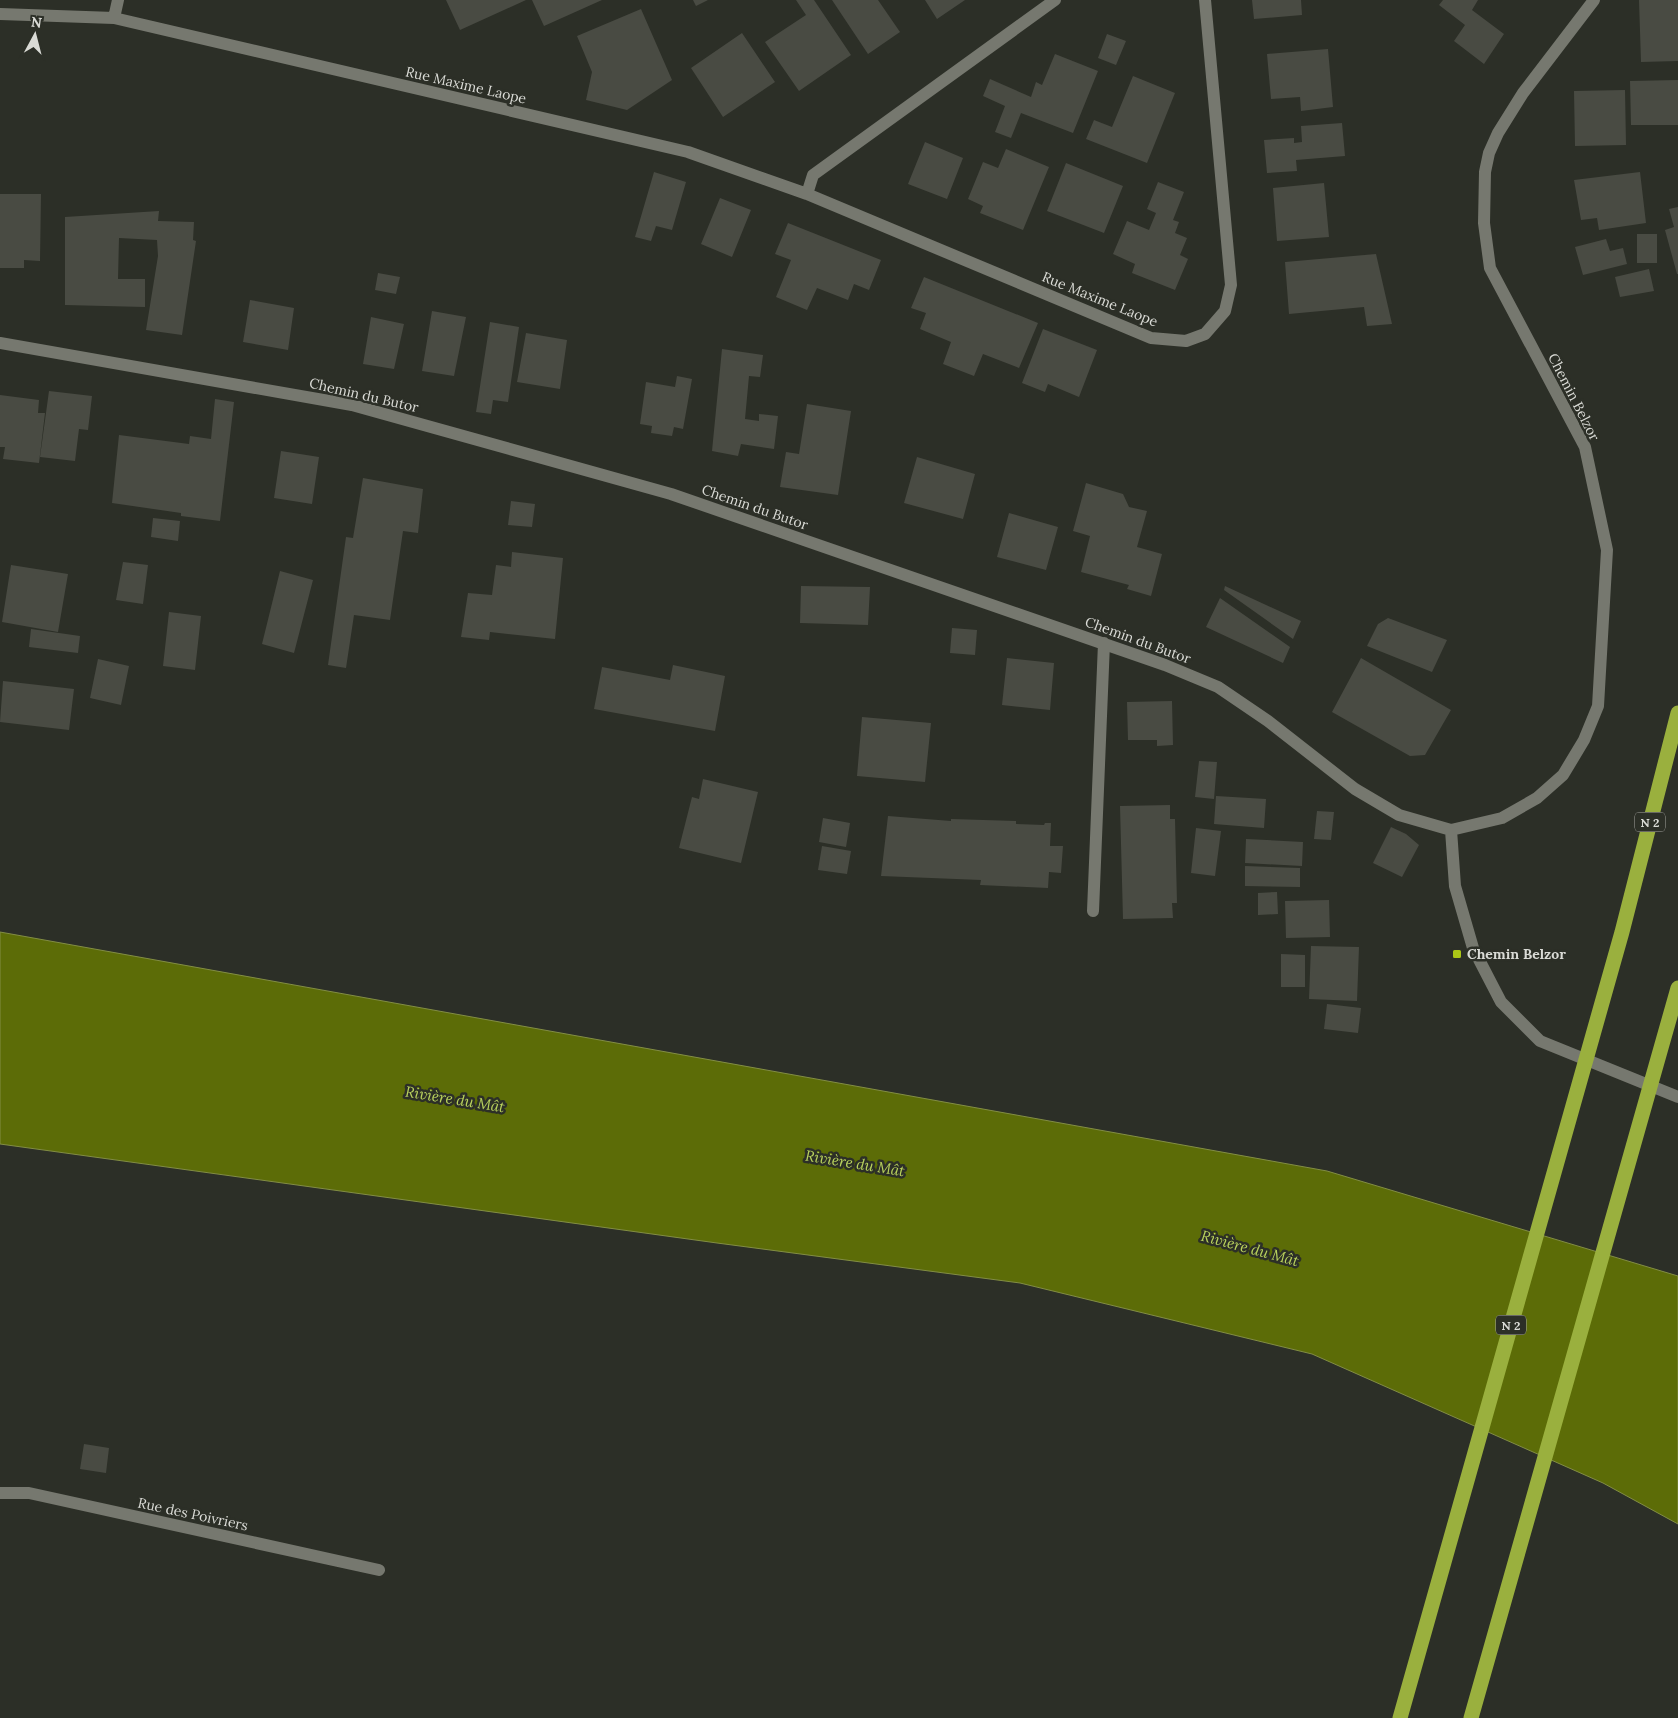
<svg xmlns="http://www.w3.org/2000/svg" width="1678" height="1718" viewBox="0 0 1678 1718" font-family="Lora,serif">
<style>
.water{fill:#5c6c07;stroke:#828d45}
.building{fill:#494b43}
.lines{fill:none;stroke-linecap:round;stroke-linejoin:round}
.minor{stroke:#76786f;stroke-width:12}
.highway{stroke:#9ab03e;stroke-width:15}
.poi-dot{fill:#abc616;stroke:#2c2f27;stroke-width:2}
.labels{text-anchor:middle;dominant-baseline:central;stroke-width:5;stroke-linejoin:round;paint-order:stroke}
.shield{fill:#2c2f27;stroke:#a6a7a2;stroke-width:1}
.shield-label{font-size:12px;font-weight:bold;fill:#dadbd6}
.street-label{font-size:14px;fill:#dadbd6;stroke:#2c2f27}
.poi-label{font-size:14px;font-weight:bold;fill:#dadbd6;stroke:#2c2f27;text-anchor:start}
.water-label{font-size:15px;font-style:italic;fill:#b9d25d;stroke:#2c2f27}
</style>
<rect width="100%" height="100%" fill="#2c2f27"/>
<!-- water -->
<path class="water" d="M0,932l1327,239 351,105v248l-75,-41 -291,-129 -292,-71 -303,-40 -717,-99z"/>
<!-- building -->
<path class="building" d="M446,0h80l-66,30z
M532,0h70l-58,26z
M693,0h15l-12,6z
M796,0h18l37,55 -52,36 -34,-49 41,-27z
M832,0h46l22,32 -32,22z
M925,0h40l-28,19z
M1252,0h49l1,15 -48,4z
M1443,0h35l-6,10 32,24 -20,30 -30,-23 11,-16 -26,-20z
M1639,0h39v61l-37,1z
M641,9l31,71 -45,30 -41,-10 6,-28 -15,-36z
M742,33l33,49 -52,35 -32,-49z
M1107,34l19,7 -10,24 -18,-7z
M1328,49l5,58 -32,4 -1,-14 -29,2 -4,-45z
M1055,54l43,17 -25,62 -52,-20 -10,25 -16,-6 10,-26 -22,-10 7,-17 41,18 5,-15 6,3z
M1133,76l42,17 -28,70 -61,-24 8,-19 18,7z
M1678,80v45h-47l-1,-44z
M1625,90l1,55 -51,1 -1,-55z
M1342,123l3,33 -49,4 1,11 -30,2 -3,-33 30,-2v5l8,-1 -1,-16z
M925,142l38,16 -16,41 -39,-15z
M1006,149l43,18 -26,63 -43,-17 3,-7 -15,-7 15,-37 15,6z
M1066,163l57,23 -19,47 -57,-22z
M654,172l32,10 -14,48 -16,-4 -5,15 -16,-4z
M1640,172l6,51 -47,7 -2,-12 -16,2 -7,-40z
M1158,182l26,10 -11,28 6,2 -4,11 12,5 -7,17 8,4 -13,31 -43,-17 3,-9 -22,-10 14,-33 22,9 7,-17 -9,-4z
M1324,183l5,54 -52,4 -4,-53z
M0,194h41l-1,67 -16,-1v8h-24z
M720,198l31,12 -19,47 -31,-13z
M1678,207v67h-1l-12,-44 9,-3 -5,-18z
M159,211l-1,10 36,1 -1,18 3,1 -14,94 -36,-5 12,-74 -1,-16 -38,-2 -1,41h27v28l-80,-2v-88z
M788,223l93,37 -12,30 -15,-6 -6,16 -31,-12 -10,22 -31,-13 15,-37 -16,-6z
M1637,234h20v29h-20z
M1606,239l4,12 13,-3 4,16 -44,11 -8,-28z
M1376,254l16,70 -25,2 -3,-19 -75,7 -4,-52z
M1649,269l5,22 -34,6 -5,-20z
M378,273l22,4 -4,17 -21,-4z
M924,277l114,46 -19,45 -36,-14 -9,22 -31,-12 8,-22 -31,-13 6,-16 -15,-5z
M250,300l44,8 -6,42 -45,-8z
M432,311l34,6 -12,59 -32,-5z
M371,317l33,7 -10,45 -31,-5z
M490,322l29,5 -11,75 -15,-2 -2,14 -15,-2z
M1043,329l54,21 -18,47 -31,-13 -3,8 -23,-9z
M526,333l41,7 -7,49 -43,-7z
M722,349l41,6 -3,22 -11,-1 -4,43 14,2v-7l19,2 -4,33 -33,-5 -3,12 -26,-5z
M677,376l15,3 -9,50 -9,-2 -2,9 -21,-3 1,-7 -12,-2 6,-42 29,5z
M49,391l43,5 -4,34 -9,-1 -4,32 -35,-4z
M0,395l39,5 -1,13h7l-6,50 -36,-4 2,-12h-5z
M215,399l19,3 -14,119 -39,-5v-3l-69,-10 7,-68 70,9 1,-8 21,3z
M807,404l44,7 -13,84 -58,-8 6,-35 13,2z
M281,451l38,6 -7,47 -38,-6z
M917,457l58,17 -12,45 -59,-16z
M363,478l60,11 -5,44 -15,-2 -13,89 -36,-5 -8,53 -18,-3 18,-128 7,1z
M1086,483l37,11 6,13 18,4 -10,36 25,7 -11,42 -24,-7 2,-4 -48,-13 9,-36 -17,-5z
M511,501l24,3 -3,23 -24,-2z
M1009,513l49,14 -12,43 -49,-13z
M153,518l27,3 -2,20 -27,-4z
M512,552l51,6 -8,81 -65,-7 -1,8 -28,-3 7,-44 24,2 4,-30 15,2z
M123,562l25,3 -5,39 -27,-4z
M11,565l57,9 -10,58 -56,-10z
M280,571l33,9 -19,73 -32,-9z
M801,586l69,1 -2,38 -68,-2z
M1225,586l76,35 -8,18 -69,-49z
M1220,598l70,49 -7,16 -77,-36z
M169,612l32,4 -6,54 -32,-4z
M1388,618l59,22 -15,32 -65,-26 11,-22z
M952,628l25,2 -2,25 -25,-2z
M31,629l49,7 -2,17 -49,-6z
M1007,658l47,5 -4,47 -48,-5z
M1361,658l90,52 -26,45 -15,1 -78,-44z
M98,659l31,7 -8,39 -31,-7z
M673,665l52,11 -10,55 -121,-22 8,-42 68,13z
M3,681l71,8 -5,41 -69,-8z
M1172,701l1,44 -16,1v-6h-29l-1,-38z
M862,717l69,6 -6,59 -68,-6z
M1199,761l18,1 -3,37 -19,-2z
M703,779l55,13 -17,71 -62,-15 13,-51 7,2z
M1216,796l50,3 -2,29 -50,-4z
M1170,805v14h5l2,84h-5l1,15 -50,1 -3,-113z
M1317,811l17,1 -3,28 -17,-1z
M888,816l63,5v-2l65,2v3l28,1 1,-2h6l-1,23h13l-2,27 -12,-1 -1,16 -68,-3 1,-5 -100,-4z
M823,818l27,5 -4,24 -27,-5z
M1391,827l15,7 13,11 -17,32 -29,-14z
M1196,828l25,3 -6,45 -24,-3z
M1246,839l57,3 -1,24 -57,-3z
M822,846l29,5 -4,23 -29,-4z
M1245,866l55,2v19l-55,-1z
M1277,892l1,22 -20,1v-22z
M1329,900l1,37 -44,1 -1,-37z
M1311,946l48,1 -2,54 -48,-2z
M1281,954l24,1v32h-24z
M1327,1004l34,4 -3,25 -34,-4z
M84,1444l25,4 -3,25 -26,-4z"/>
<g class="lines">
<!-- minor -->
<path class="minor" d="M0,14l114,4 574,134 119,42 344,144 35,3 19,-7 20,-23 6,-26 -26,-285
M114,18l4,-18
M807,194l6,-19 242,-175
M0,343l352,62 319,89 494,171 53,22 50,34 87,68 44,26 52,15 51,-12 35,-20 26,-23 21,-35 14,-34 9,-156 -22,-103 -95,-179 -6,-45 1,-51 4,-19 9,-20 25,-40 71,-93
M1451,830l4,56 18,62 28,54 39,39 138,56
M1093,911l11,-268
M0,1493h29l350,77"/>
<!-- highway -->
<path class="highway" d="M1400,1718l222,-786 56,-219
M1471,1718l207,-730"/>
</g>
<!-- markers -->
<rect class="poi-dot" x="1452" y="949" width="10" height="10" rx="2.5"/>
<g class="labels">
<!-- shield labels -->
<g class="shield">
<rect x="1635" y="812.5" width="30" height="19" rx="4"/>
<rect x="1496" y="1315.5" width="30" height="19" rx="4"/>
</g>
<g class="shield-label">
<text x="1650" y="822">N 2</text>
<text x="1511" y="1325">N 2</text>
</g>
<!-- street labels -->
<g class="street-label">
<text transform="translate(466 85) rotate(13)">Rue Maxime Laope</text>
<text transform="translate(1100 299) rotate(22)">Rue Maxime Laope</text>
<text transform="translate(364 395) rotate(13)">Chemin du Butor</text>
<text transform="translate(1574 397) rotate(63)">Chemin Belzor</text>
<text transform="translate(755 507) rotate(19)">Chemin du Butor</text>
<text transform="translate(1138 640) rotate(20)">Chemin du Butor</text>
<text transform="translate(193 1514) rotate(12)">Rue des Poivriers</text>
</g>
<!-- poi labels -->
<g class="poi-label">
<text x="1467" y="954">Chemin Belzor</text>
</g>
<!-- water labels -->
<g class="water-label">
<text transform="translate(455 1099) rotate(9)">Rivière du Mât</text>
<text transform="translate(855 1163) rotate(9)">Rivière du Mât</text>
<text transform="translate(1250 1248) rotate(15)">Rivière du Mât</text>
</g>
</g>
<!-- north arrow -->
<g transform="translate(35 35) rotate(7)" stroke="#2c2f27" stroke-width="4" paint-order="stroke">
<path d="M0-4L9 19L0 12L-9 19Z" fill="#dadbd6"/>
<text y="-8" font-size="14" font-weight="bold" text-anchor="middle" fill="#dadbd6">N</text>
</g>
</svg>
